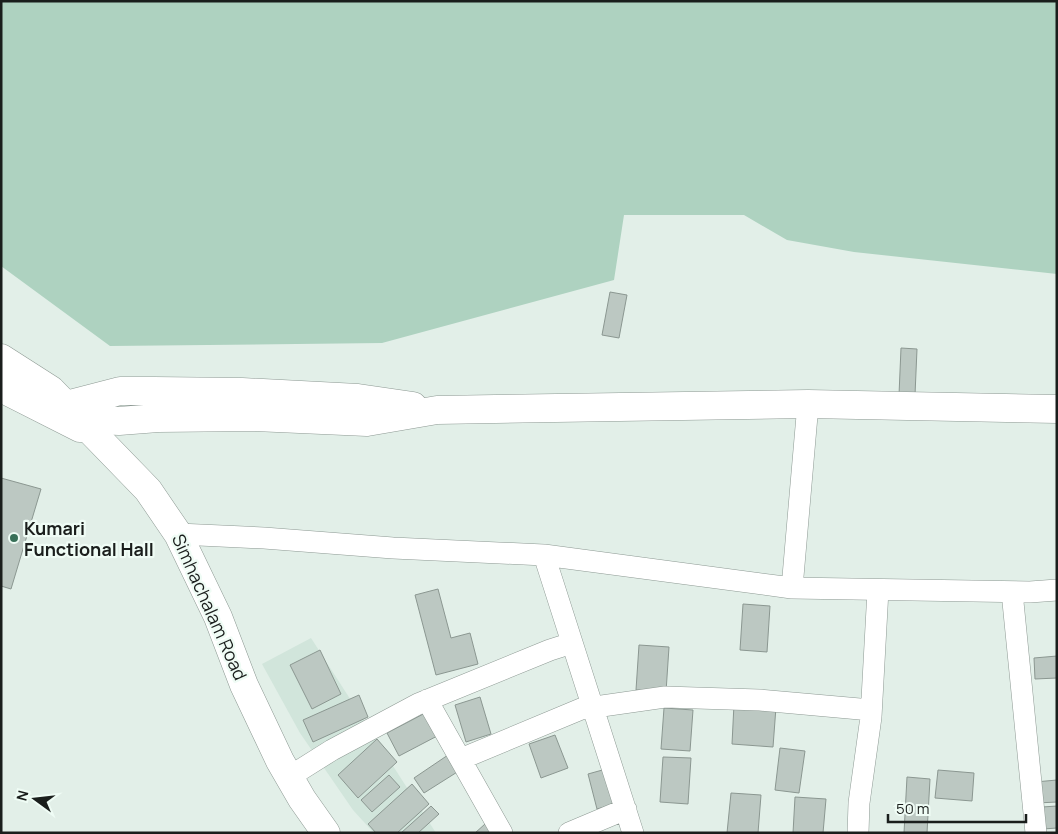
<svg xmlns="http://www.w3.org/2000/svg" width="1058" height="834" viewBox="0 0 1058 834" font-family="Manrope,sans-serif">
<style>
.built{fill:#d1e5db}
.green{fill:#aed2c0}
.building{fill:#bcc8c2;stroke:#8b9791}
.lines{fill:none;stroke-linecap:round;stroke-linejoin:round}
.street-casing{stroke:#8d9993;stroke-width:22}
.secondary-casing{stroke:#8d9993;stroke-width:29}
.primary-casing{stroke:#8d9993;stroke-width:29}
.street{stroke:#fff;stroke-width:21}
.secondary{stroke:#fff;stroke-width:28}
.primary{stroke:#fff;stroke-width:28}
.poi-dot{fill:#376f57;stroke:#effcf5;stroke-width:2}
.labels{text-anchor:middle;dominant-baseline:central;stroke-width:4.5;stroke-linejoin:round;paint-order:stroke}
.poi-label{font-size:18px;font-weight:bold;fill:#1a1e1c;stroke:#effcf5;text-anchor:start}
.street-label{font-size:18px;fill:#1a1e1c;stroke:#effcf5}
</style>
<rect width="100%" height="100%" fill="#e2efe8"/>
<!-- built -->
<path class="built" d="M311,638l125,195h-62l-21,-23 -53,-77 -38,-69z"/>
<!-- green -->
<path class="green" d="M1,1h1056v273l-203,-22 -67,-12 -43,-25h-120l-10,65 -232,63 -272,3 -109,-80z"/>
<!-- building -->
<path class="building" d="M610,292l17,3 -8,43 -17,-3z
M901,348l16,1 -2,46h-16z
M1,478l40,11 -30,100 -10,-3z
M438,589l13,49 19,-5 8,31 -42,11 -21,-80z
M743,604l27,2 -3,46 -27,-2z
M639,645l30,2 -3,45 -30,-2z
M320,650l21,44 -29,15 -22,-44z
M1057,656v22l-22,1 -1,-21z
M359,695l9,22 -55,25 -10,-22z
M480,697l11,37 -25,8 -11,-37z
M734,704l42,3 -3,40 -41,-3z
M664,708l29,2 -3,41 -29,-2z
M429,711l12,23 -42,22 -12,-23z
M555,735l13,33 -27,10 -12,-34z
M377,739l20,23 -39,36 -20,-23z
M780,748l25,3 -6,42 -24,-3z
M451,753l11,16 -38,24 -10,-15z
M663,757l28,1 -3,46 -28,-2z
M606,769l10,35 -19,5 -9,-35z
M938,770l36,3 -2,28 -37,-3z
M389,775l11,12 -28,25 -11,-12z
M907,777l23,2 -3,54h-23z
M1057,780v22l-20,1 -2,-21z
M412,784l17,20 -32,29h-21l-8,-9z
M731,793l30,2 -3,38h-31z
M795,797l31,2 -3,34h-30z
M431,806l8,8 -21,19h-17z
M1057,806v22l-14,1 -1,-22z
M485,824l8,9h-18z"/>
<g class="lines">
<defs>
<path id="street" d="M178,534l86,4 129,10 151,7 248,33 238,4 27,-2
M544,555l89,278
M792,588l16,-184
M1012,592l24,241
M427,700l75,133
M461,759l120,-50 84,-12 95,3 111,10
M289,777l43,-27 86,-46 132,-54 22,-7
M569,833l57,-24
M858,833l1,-30 12,-86 7,-127"/>
<path id="secondary" d="M66,405l54,-14h34l88,1 116,6 55,8
M80,419l39,2 39,-3 94,-1 115,5 70,-12 371,-6 249,5"/>
<path id="primary" d="M1,358l50,32 97,100 30,44 40,83 26,68 36,76 22,38 24,34
M1,388l79,40"/>
</defs>
<!-- street casing -->
<use href="#street" class="street-casing"/>
<!-- secondary casing -->
<use href="#secondary" class="secondary-casing"/>
<!-- primary casing -->
<use href="#primary" class="primary-casing"/>
<!-- street -->
<use href="#street" class="street"/>
<!-- secondary -->
<use href="#secondary" class="secondary"/>
<!-- primary -->
<use href="#primary" class="primary"/>
</g>
<!-- markers -->
<circle class="poi-dot" cx="14" cy="538" r="5"/>
<g class="labels">
<!-- poi labels -->
<g class="poi-label">
<text x="24" y="528">Kumari<tspan x="24" dy="21">Functional Hall</tspan></text>
</g>
<!-- street labels -->
<g class="street-label">
<text transform="translate(210 607) rotate(66)">Simhachalam Road</text>
</g>
</g>
<!-- border -->
<rect width="1058" height="834" fill="none" stroke="#1a1e1c" stroke-width="5"/>
<!-- north arrow -->
<g transform="translate(35 799) rotate(285)" stroke="#effcf5" stroke-width="4" paint-order="stroke">
<path d="M0-4L9 19L0 12L-9 19Z" fill="#1a1e1c"/>
<text y="-8" font-size="14" font-weight="bold" text-anchor="middle" fill="#1a1e1c">N</text>
</g>
<!-- scale -->
<path d="M888 814v8h138v-8" fill="none" stroke="#1a1e1c" stroke-width="2.5"/>
<text x="896" y="814" font-size="15" fill="#1a1e1c" stroke="#effcf5" stroke-width="4" paint-order="stroke">50 m</text>
</svg>
